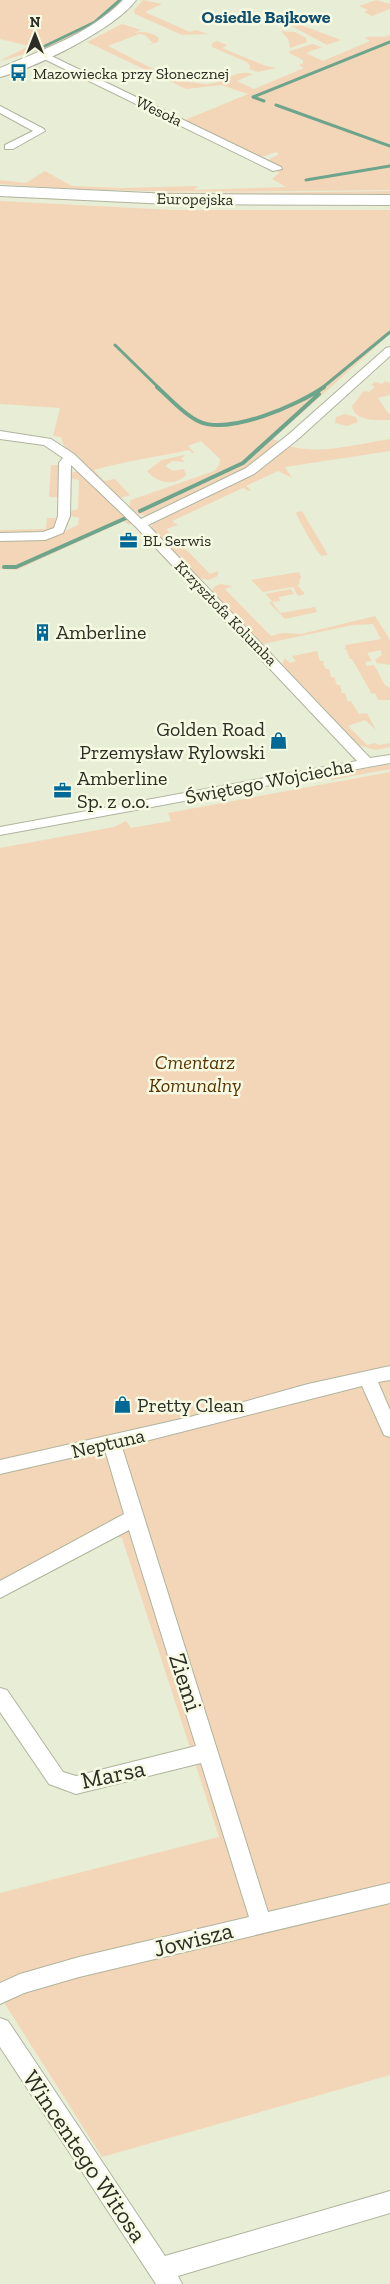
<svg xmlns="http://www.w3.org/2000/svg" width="390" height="2284" viewBox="0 0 390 2284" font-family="'Zilla Slab',serif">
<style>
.green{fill:#f3d6b8}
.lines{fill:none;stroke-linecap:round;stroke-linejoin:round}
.stream-far1{stroke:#6da58c;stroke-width:3}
.stream{stroke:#6da58c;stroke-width:4}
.street-casing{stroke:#b0b49d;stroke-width:2}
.secondary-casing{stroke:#b0b49d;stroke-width:2}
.primary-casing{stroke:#b0b49d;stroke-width:2}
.street{fill:#fff;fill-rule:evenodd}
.secondary{fill:#fff;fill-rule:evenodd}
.primary{fill:#fff;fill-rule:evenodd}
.labels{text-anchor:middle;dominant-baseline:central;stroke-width:5;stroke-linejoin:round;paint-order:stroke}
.far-poi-label{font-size:16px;fill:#2c2d24;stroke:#f6fae2;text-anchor:start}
.far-street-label{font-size:16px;fill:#2c2d24;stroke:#f6fae2}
.far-neighbourhood-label{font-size:18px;font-weight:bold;fill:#0f4d6d;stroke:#f6fae2}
.poi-label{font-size:20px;fill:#2c2d24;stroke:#f6fae2;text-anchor:start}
.street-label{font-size:20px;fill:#2c2d24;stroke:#f6fae2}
.park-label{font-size:20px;font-style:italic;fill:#593400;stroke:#f6fae2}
.near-street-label{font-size:24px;fill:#2c2d24;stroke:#f6fae2}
</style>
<rect width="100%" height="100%" fill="#e8edd5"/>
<!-- green -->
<path class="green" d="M0,0h126c-37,34 -80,49 -126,61l29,-15 -29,-7z
M143,0l19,4 -17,8 45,20 6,-2 12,4 -26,1 -47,-21 -1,-4z
M376,0l14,4v5l-18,7 -8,-4 4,-2 -9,-4z
M285,15l9,4 -4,2 51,19 -14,5 -43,-23 -2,-3z
M122,24l19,6 -7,3c9,-2 18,-1 25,5l-1,4 -13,4 8,-3 -8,-8 -6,-1 -31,12c31,15 63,36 98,38 18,0 29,-16 47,-10l-16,7 17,8 50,-21 -5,-3 4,-2v-3l-14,-7 1,-2 22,-7 10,3 -16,6 17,8 47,-20 -5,-3c9,-3 16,1 25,-3v155c-130,1 -260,5 -390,-6v-4l26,3 19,-12 27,15 51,2 75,-2 -4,4 92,-3 -14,-8 7,-6 -11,-13 11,-6 -3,-2 -11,4h-10l-70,-36 63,-26 -27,-9 -35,4 -99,-47z
M281,31l14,1 11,6 1,4 -17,6 -2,-9z
M217,41l10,4 -5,3 44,18 10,2 -18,4 -9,-3 1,-3 -3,-4 -35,-15v-4z
M0,186c130,9 260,7 390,5v6c-130,0 -260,1 -390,-9z
M0,193l390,9v3h-216l-170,-8 -4,-1z
M0,201l173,9h217v124l-117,105 8,3 -34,27 -98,47 -11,-2 -9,-8 2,-6 83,-29 5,-6 1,-6 -19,-18 -13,5 6,6 -2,1 -3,-3c-32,7 -63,11 -95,20l10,11 11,-2 15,16 -10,3 -56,-52 -3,-9 -8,-1 7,-28 -60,-4z
M385,381l5,2v12l-12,3 10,15h2v7c-13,0 -35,2 -38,-14l12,-15 5,1 6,-5 -4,-2 4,-3 7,2z
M345,414l11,3 2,5 -11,4 -12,-3 1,-6z
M390,439v12l-105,16 7,11 -14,-7 -32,15 5,4 -2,1 -6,-3 -71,33 6,4 -12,4 44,45 8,-3v5l-9,4 -10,-2 -47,-49v-4l4,-3 85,-42 48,-34c33,9 68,-2 101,-7z
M184,455l1,1 -4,2 3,4 -12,-1 -7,5 8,5 11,-2 2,6c-12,12 -29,8 -39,-4l15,-11z
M51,465h9l-1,32h-10z
M74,472h4l54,51 -3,2 -5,-4 -107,49 -17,-1v-30l56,-4 22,-10 1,-7 -11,-3 3,-4 7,-2 1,-29 -9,-2v-5z
M302,511l26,44 -8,1 1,-1c-5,-4 -23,-36 -25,-42h-2z
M47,518h11l-1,8 -7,6 -50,4v-6l46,-1z
M299,572l2,5 -2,4 1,3 -3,1 8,9 -7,2 -5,-9 -30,5 -12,-12z
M220,584l13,2 -8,3 46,47 11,-3 19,1 74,-18 15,24v25l-13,-2 -2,-3 7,-5 -1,-5 -14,3 5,8 -7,1 2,4 7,-1 11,20 5,3v12h-12l-3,-7 -3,1 -20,-35h-2l-3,-8 -3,-3h2l-1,-3 36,-6 -8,-15 -20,1 -90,19 -51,-53 2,-4z
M291,589l3,5 -15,3 1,4 -8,1 8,11 35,-6 2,5 -32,7 -16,-16 3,-2 -7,-7z
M317,651l3,10h4l-1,3 3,5h3l2,8h3l3,8h3l2,8h3l3,9 3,-1 8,13 8,-1 9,17 -11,-10 -17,6 19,19 9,-2 2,2 12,-2v4l-15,3 -16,-5 -77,-81 3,-6 5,5 6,-2 -4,-5z
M390,764v5l-59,11 -2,-5z
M390,772v1303l-288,82 -102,-161v-103l219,-56 -97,-299 -12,-3 -110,63v-750l114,-21 12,-6 5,7 40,-7 -3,-8z"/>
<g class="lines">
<!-- stream-far1 -->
<path class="stream-far1" d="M45,46l50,-24 25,-22
M264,101l-11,-4 137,-55
M276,105l114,41
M306,180l84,-14
M115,345l44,43
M322,388l68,-56"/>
<!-- stream -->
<path class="stream" d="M157,387c13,11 26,27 41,34 30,15 100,-16 126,-34
M140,511l103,-48 76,-69
M4,567h12l110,-49"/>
<defs>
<path id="street" d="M41,51l240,116 1,2 -9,2 -235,-115 -2,-2z
M0,106l44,23 1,2 -32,18h-8v-4l28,-14 -33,-18z
M390,347v9l-93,84 -43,34 -106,51 222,233 20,-3v8l-390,72v-8l357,-66 -221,-234 -65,-62 -1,51 -7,17 -18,7 -45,1v-8l43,-1 11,-4 4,-12 1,-53 4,-5 -19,-13 -44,-6v-8l51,8 23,15 67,65 105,-51 43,-34 97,-86z
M390,1366v14l-12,2 12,28v27l-6,-2 -22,-49 -240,61 146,465 122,-29v20l-311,74 -55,16 -24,11v-21l20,-9 59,-17 170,-40 -48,-154 -125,31 -27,-10 -49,-72v-24l7,2 56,82 13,4 120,-30 -67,-216 -129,68v-17l124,-67 -19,-64 -105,24v-14l190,-43 118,-33z
M0,2018l8,3 157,235 225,-65v22l-212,63 4,8h-26l-156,-237z"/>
<path id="secondary" d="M123,0h13c-21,29 -101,68 -136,77v-9c42,-18 90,-34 123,-68z"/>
<path id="primary" d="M0,186l169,8 221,1v10l-221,-1 -169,-8z"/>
</defs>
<!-- street casing -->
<use href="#street" class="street-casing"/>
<!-- secondary casing -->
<use href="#secondary" class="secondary-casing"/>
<!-- primary casing -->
<use href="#primary" class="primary-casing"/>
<!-- street -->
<use href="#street" class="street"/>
<!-- secondary -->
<use href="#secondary" class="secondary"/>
<!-- primary -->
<use href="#primary" class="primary"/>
</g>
<!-- icons -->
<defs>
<symbol id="bus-bare" viewBox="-9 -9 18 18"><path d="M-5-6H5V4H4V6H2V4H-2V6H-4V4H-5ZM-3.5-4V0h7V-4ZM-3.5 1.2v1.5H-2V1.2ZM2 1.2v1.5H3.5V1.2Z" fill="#026997" stroke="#f6fae2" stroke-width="2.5" paint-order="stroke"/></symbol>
<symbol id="office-bare" viewBox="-9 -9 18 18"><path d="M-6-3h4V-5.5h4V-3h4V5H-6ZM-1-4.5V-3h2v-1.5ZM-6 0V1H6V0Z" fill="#026997" stroke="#f6fae2" stroke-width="2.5" paint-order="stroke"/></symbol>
<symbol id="building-bare" viewBox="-9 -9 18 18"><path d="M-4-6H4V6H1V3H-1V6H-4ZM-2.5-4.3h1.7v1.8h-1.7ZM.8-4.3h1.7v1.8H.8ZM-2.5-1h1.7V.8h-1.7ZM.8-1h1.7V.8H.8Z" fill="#026997" stroke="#f6fae2" stroke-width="2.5" paint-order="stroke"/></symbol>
<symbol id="shop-bare" viewBox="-9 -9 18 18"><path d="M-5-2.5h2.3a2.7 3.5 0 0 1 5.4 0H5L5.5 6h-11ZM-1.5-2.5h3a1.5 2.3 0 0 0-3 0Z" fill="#026997" stroke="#f6fae2" stroke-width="2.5" paint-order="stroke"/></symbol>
</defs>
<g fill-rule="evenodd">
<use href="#bus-bare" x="6" y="60" width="25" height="25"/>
<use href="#office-bare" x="116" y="528" width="25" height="25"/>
<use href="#building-bare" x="30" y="620" width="25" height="25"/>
<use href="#shop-bare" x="266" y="728" width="25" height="25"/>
<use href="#office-bare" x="50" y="778" width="25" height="25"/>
<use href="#shop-bare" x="110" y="1392" width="25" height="25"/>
</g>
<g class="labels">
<!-- far-poi labels -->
<g class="far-poi-label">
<text x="33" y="73">Mazowiecka przy Słonecznej</text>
<text x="143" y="540">BL Serwis</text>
</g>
<!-- far-street labels -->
<g class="far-street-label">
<text transform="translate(159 111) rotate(26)">Wesoła</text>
<text transform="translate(195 199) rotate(1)">Europejska</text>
<text transform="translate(226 613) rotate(46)">Krzysztofa Kolumba</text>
</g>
<!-- far-neighbourhood labels -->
<g class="far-neighbourhood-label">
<text x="266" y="17">Osiedle Bajkowe</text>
</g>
<!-- poi labels -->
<g class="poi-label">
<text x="56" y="632">Amberline</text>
<text x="265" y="729" text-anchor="end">Golden Road<tspan x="265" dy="23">Przemysław Rylowski</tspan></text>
<text x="77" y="778">Amberline<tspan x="77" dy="23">Sp. z o.o.</tspan></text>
<text x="137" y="1405">Pretty Clean</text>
</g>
<!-- street labels -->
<g class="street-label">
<text transform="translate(269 781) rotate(-11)">Świętego Wojciecha</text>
<text transform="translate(108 1443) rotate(-13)">Neptuna</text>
</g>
<!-- park labels -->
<g class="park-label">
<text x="195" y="1062">Cmentarz<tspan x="195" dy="23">Komunalny</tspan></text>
</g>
<!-- near-street labels -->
<g class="near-street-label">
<text transform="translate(186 1682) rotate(72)">Ziemi</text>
<text transform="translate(113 1774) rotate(-12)">Marsa</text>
<text transform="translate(193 1939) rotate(-14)">Jowisza</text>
<text transform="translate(85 2156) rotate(56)">Wincentego Witosa</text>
</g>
</g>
<!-- north arrow -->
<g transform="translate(35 35)" stroke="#f6fae2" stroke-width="4" paint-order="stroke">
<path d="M0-4L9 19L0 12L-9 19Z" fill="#2c2d24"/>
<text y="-8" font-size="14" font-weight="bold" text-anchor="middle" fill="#2c2d24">N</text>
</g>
</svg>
